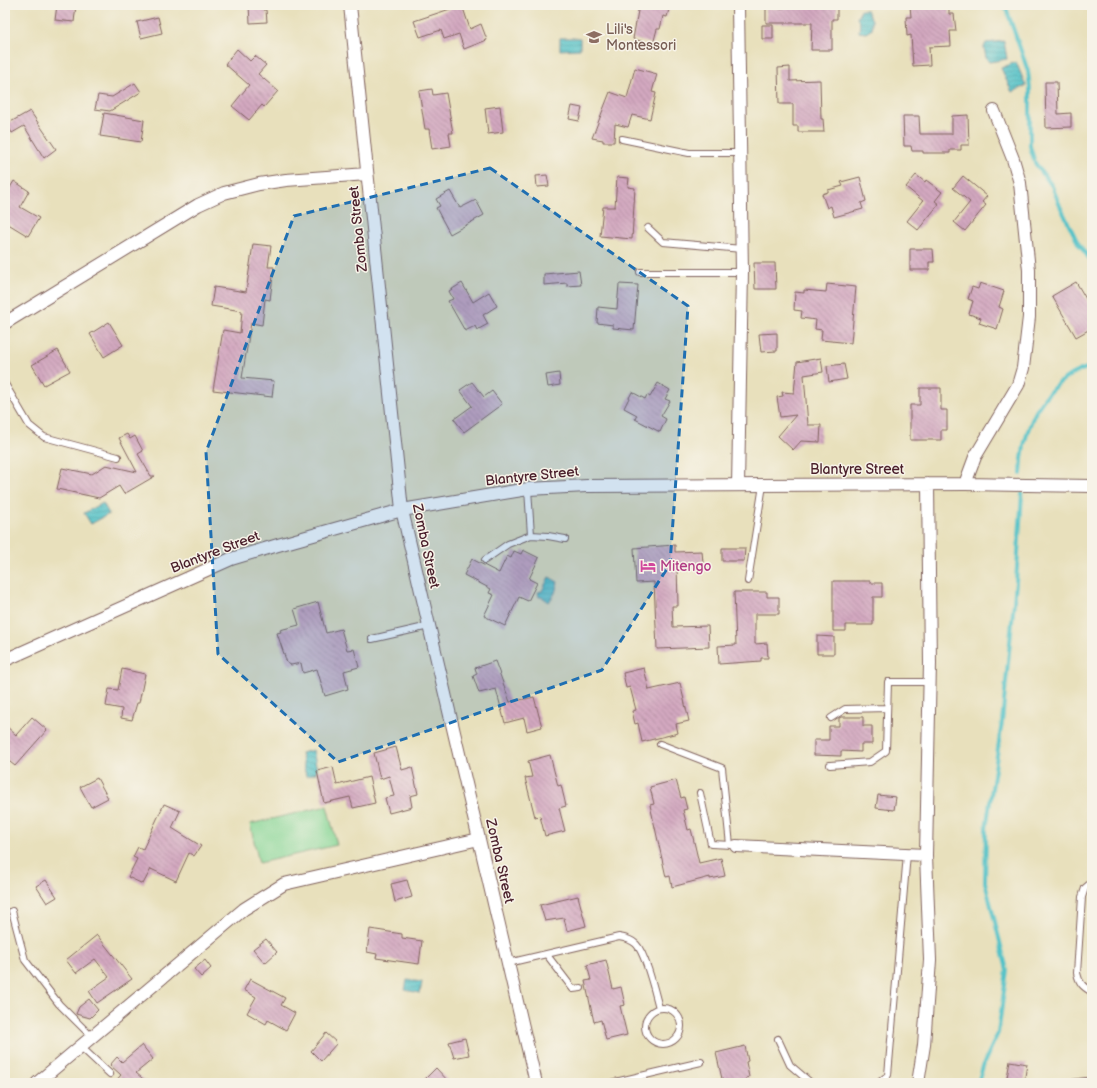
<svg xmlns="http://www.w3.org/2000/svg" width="1097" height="1088" viewBox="0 0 1097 1088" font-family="'Balsamiq Sans',sans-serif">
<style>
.green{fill:#87d695;stroke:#687a60}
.water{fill:url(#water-rules);stroke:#4f707a}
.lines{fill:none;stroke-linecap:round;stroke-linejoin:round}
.stream{stroke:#54c2c8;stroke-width:4}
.building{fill:url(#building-back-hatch)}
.lane-casing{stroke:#81635e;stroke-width:8}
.street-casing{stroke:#81635e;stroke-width:14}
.lane{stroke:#fff;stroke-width:6}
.street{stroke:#fff;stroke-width:12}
.marked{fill:#1f6fb2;fill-opacity:0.2;stroke:#1f6fb2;stroke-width:3;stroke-dasharray:8 5;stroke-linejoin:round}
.labels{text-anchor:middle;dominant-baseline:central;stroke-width:3;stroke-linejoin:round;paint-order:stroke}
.education-label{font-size:14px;fill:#785e54;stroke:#f7f3e8;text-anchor:start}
.street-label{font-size:14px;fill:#4a1f2b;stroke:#f7f3e8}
.hotel-label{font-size:14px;fill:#b23c85;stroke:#f7f3e8;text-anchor:start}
</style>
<defs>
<pattern id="water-rules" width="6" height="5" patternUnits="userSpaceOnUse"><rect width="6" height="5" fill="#54c2c8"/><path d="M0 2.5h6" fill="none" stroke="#4ba6ac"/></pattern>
<pattern id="building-back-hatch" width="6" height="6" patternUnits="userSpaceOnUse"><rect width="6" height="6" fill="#d3a8c0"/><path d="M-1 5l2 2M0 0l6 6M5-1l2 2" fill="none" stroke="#ad889c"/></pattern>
</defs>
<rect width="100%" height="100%" fill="#f7f3e8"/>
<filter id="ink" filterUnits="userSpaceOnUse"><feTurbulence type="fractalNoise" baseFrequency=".025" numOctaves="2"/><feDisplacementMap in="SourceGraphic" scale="8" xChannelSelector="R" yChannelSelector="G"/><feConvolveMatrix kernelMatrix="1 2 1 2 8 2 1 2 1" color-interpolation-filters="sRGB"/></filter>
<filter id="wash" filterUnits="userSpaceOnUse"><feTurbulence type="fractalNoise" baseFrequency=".012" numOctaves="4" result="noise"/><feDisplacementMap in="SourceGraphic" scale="16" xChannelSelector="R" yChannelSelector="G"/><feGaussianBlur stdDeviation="0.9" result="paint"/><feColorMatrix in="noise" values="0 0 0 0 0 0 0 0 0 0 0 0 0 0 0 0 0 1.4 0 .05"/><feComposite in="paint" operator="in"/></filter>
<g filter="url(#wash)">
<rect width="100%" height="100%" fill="#e8e0bc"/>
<!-- green -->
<path class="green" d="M327,806l10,39 -78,18 -9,-39z"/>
<!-- water -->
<path class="water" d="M861,10h6l5,10v9l-6,4 -7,-1 1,-9 -3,-5z
M560,38h20v11l-20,1z
M1004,41l3,18 -18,3 -3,-4 -2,-11 2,-4z
M1016,62l10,24 -14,6 -11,-24z
M103,503l6,11 -18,10 -7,-11z
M549,577l9,5 -3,11 -6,9 -7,-5h-3l-1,-5 4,-1z
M313,750l4,20h-1v3l-10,3 -5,-23z
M407,980l15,2 -2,11 -15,-3z"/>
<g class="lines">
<!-- stream -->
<path class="stream" d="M1005,5l23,66 2,17v58l5,17 17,23 8,20 18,37 14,19
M1021,474c1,-39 14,-77 48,-98 7,-5 16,-7 23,-10
M978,1083l6,-20 14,-30 9,-63 -22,-88 1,-53 16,-107 14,-140 6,-88"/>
</g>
<g id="blocks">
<!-- building -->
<path class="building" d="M57,5h19l-2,17 -19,-2z
M249,5h14v5h3l1,12 -17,1z
M448,5h14l8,24 11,-5 6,16 -23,9 -5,-15 -15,5 -3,-9 -21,7 -6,-16 36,-12z
M639,5h31l-3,12 -4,-1 -3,13h-3l-4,15 -20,-5z
M784,5h53v14h-5v31h-21l1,-27h-46v-15h18z
M910,5h39v9h5l2,17h-6l1,15 -22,1 1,18 -17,1 -2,-31 -4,1 -1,-19h5z
M158,17l4,16 -21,5 -4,-16z
M762,25h11v14h-11z
M237,49l13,12 5,-5 11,9 -8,9 20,17 -14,16 -2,-2 -13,15 -17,-14 17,-21 -24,-21z
M790,67v14l30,-1 1,39h2l1,13h-26v-6h-5v-22h-14l-1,-36z
M635,68l22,6 -5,18 4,1 -6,26 -18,-4 -4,12 -13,-3 -1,18h-11v-2l-11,-2 18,-46 17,6z
M1045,82h12l1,32 13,-1v14l-25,1z
M135,83l6,9 -31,19 -15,-2 3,-14 14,2z
M432,89l1,6 13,-2 7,40h-4l2,13 -19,3 -3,-20h-4l-6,-38z
M500,106l3,26 -15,2 -3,-26z
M572,106l10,2 -3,13 -10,-2z
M30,111l26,38 -12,9 -20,-32 -12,7 -5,-9z
M104,113l40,7 -3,22 -41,-6z
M968,115l1,30h-8v5h-11v3h-27v-2h-11l-1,-5h-7l-1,-30h16l1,18h32v-18z
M547,175l2,11 -12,1 -1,-11z
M916,175l9,7 1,-2 16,12 -7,9 4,3 -21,26 -11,-9 16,-20 -17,-14z
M963,176l24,20 -5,6 4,3 -21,26 -11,-9 16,-20 -17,-14z
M617,177l12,1 -1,9 7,1 -3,51 -32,-3 3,-29h12z
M860,177l6,24 -5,2 2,6 -29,8 -3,-11 -4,2 -5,-14 6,-2v-2l15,-4 -2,-4z
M14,181l15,10 -9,16 19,11 -11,18 -23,-14v-26z
M450,191l10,17 16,-8 8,15 -34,19 -14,-26 4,-2 -4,-7z
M253,244l18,2 -3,21h6l-4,33 -5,-1 -3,26 -11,-2 -9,55 32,3 -2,16 -59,-7 10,-60 17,3 2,-22 -31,-5 3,-19 32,5z
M910,249h23l1,13h-5v8h-19z
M754,263h21l1,26h-21z
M579,271l2,14 -14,1v-3l-23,2v-11z
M1076,282l16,27v19l-16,9 -24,-41z
M462,283l11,19 16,-10 8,14 -14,9 5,9 -11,6 -2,-4 -10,5 -17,-30 5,-2 -4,-8z
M980,283l24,8 -5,16 4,2 -6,20 -18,-6 2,-5 -12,-4 4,-13 -5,-2 4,-12 6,2z
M619,284l19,1 -4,45 -21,-2v-3l-16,-2 1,-16 19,2z
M827,284l29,3 -5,56 -30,-3 1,-10 -7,-1 1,-9 -15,-2 1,-7 -8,-1 1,-18 9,1v-3l22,2z
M109,322l14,23 -19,12 -14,-23z
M777,333v18l-16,1 -2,-18z
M58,350l12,21 -26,14 -12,-20z
M821,358l2,14 -19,3 4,50h13l-1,17 -19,-1 -8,9 -15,-14 18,-21 -16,2 -3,-20 6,-1 -1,-4 12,1 3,-31z
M844,364l3,15 -18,3 -2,-16z
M559,373l1,12 -12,2 -2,-12z
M472,382l12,15 8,-6 10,13 -38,28 -10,-13 18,-13 -12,-16z
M658,383l12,7 -5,9 5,2 -9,15 5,3 -6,13 -25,-13 2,-4 -13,-7 8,-16 13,7 2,-4 3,2z
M920,388h21v22h6v20h-6v10h-31v-35h10z
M127,434l3,5 5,-3 8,15 -5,3 13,22h4l-31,18 -5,-8 -20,12 -42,-9 5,-21 30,6 14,-9 31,7 -18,-34z
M675,545v7l27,-1 1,12 -26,1 1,42h-6l1,21 35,-1 1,21 -52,2 -3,-67 -18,1 -2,-35z
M722,548h23l-1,13h-22z
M523,550l16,8 -10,21 8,4 -9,18 -9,-4 -14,29 -21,-10 10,-21 -5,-2 2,-4 -27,-14 8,-16 27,14 8,-17 4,2 3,-7 7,3z
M833,581h37v2h12v14h-9v28h-27v6h-13z
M734,592h33v5h12v17h-24v30l12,-1 1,15h-7v3l-42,3 -1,-18 18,-1z
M318,602l8,31 15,-4 6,21 7,-1 5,18 -15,4 4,18 -23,7 -8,-27 -14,4 -2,-10 -10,2 -4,-2 -10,-30 4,-1 -1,-2 19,-5 -5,-16z
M817,636l17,1v17h-17z
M495,661l15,41 24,-5 8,30 -15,4 -3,-13 -19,5 -9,-34 -17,4 -6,-17 4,-2 -2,-6z
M644,668l5,22 31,-7 9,38 -13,3 2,9 -36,9 -4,-19 -3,1 -3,-13 4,-1 -6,-23 -4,1 -3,-15z
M122,669l23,5 -6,29h-2l-5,17 -11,-2 1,-9 -16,-3 3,-17 9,1z
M32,717l15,13 -32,36 -10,-8v-33l11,10z
M841,717h22v9h9v18h-11v8l-20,-1v5l-27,-1v-15h15v-14h10v-8z
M396,747l6,23 10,-3 6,27 -8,2 2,11 -23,6 -4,-15 9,-2 -5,-20 -9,3 -6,-26z
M550,755l8,31 3,-1 5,21 -7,2 6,23 -20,5 -5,-20 -5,1 -10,-39 7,-1 -4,-16z
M333,767l4,18 32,-8 6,26 -22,5 -3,-11 -26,6 -7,-32z
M97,778l11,20 -17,9 -11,-20z
M676,780l5,18 3,-1 3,12 -4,1 5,20 3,-1 8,34 22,-5 4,18 -15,3v-2l-38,10 -2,-11 -4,1 -16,-72 4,-1 -4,-17z
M878,795l18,2 -2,13 -18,-2z
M164,804l16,7 -8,17 29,18 -7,10 -5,-3 -13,28 -25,-12 -8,15 -15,-7 9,-18 -4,-2 5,-10 5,2z
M46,880l11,17 -10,6 -11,-17z
M407,880l5,17 -17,5 -4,-18z
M578,896l8,30 -19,5 -3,-13 -19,3 -5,-16z
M370,929l32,5v4l20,3 -3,23 -43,-6 1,-4 -10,-2z
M97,935l35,44 -35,24 -8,-12 20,-14 -14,-18 -19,14 -10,-13z
M266,939l11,13 -12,11 -12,-14z
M205,960l6,8 -10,9 -7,-8z
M606,960l7,29 8,-2 4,18 -5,1 7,29 -21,5 -5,-20 -7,2 -9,-41 6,-1 -4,-15z
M250,979l35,19 -4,7 14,8 -9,17 -18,-10 -2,4 -19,-11 9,-16 -12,-7z
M89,999l9,11 -8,8 -14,-4 3,-7z
M326,1033l11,10 -16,18 -10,-10z
M465,1038l4,17 -15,3 -5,-16z
M142,1045l11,14 -17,14 12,10h-34l7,-8 -11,-10 7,-8 5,5z
M745,1046l3,15 -2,1 3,15 -3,1 1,5h-24l-7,-30z
M1010,1061l17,3 -3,19h-18z
M436,1068l14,15h-29z"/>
</g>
</g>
<g filter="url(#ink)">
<use href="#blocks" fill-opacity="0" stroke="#81635e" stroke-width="1"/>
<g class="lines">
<defs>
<path id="lane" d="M622,139l67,14h51
M648,228l15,14 79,7
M640,272h102
M5,384l24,41 15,12 74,20
M531,535l17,1 17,3
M485,560l23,-16 23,-9 -3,-46
M748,581l15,-96
M372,639l57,-13
M831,718l14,-9 42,-1
M660,744l62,24 8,77
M830,765l40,-3 16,-11 2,-69h41
M700,793l11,51 22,1
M1092,882l-7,6 -3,9 -5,76c2,10 6,14 15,19
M12,911l13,49 34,44 33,33
M547,955l26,34 8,-1
M508,963l111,-26c6,1 13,3 17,7 10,10 19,49 23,64
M645 1026a18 18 0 1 1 36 0a18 18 0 1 1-36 0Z
M778,1039l12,26 21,18
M81,1047l29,27
M611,1083l90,-21
M879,1083l9,-8 19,-221
M1072,1083l14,-2"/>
<path id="street" d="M350,5l52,505 134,573
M738,5l4,267 -4,213
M5,323l193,-118 26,-12 35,-9 27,-4 81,-6
M965,484l10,-27 43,-72 5,-17 6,-51v-47l-9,-87 -7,-24 -19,-48
M5,660l226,-101 47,-14 124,-35 126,-21 59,-3 378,-2 127,2
M736,846l190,9
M37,1083l207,-174 40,-25 195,-45
M918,1083l6,-38 6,-85 -4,-105 4,-192 -2,-179"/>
</defs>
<!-- lane casing -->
<use href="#lane" class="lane-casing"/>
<!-- street casing -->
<use href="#street" class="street-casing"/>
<!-- lane -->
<use href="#lane" class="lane"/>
<!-- street -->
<use href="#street" class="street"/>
</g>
</g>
<!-- marked area -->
<path class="marked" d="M490,168l198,138 -18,258 -68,106 -264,92 -120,-108 -12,-202 88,-236z"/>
<!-- icons -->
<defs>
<symbol id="school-bare" viewBox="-9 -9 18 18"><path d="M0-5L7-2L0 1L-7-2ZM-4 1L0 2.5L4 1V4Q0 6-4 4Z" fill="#8d6e63" stroke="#f7f3e8" stroke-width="2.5" paint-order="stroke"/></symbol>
<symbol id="hotel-bare" viewBox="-9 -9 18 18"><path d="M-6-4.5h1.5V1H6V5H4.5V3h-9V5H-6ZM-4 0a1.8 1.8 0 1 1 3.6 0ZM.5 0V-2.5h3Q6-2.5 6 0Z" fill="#d1479c" stroke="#f7f3e8" stroke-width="2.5" paint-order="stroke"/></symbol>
</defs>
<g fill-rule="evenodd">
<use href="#school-bare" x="583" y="26" width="22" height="22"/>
<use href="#hotel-bare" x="637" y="555" width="22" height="22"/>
</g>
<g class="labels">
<!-- education labels -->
<g class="education-label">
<text x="606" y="29">Lili's<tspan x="606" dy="16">Montessori</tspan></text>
</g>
<!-- street labels -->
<g class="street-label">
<text transform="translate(358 229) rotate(-96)">Zomba Street</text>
<text x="857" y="469">Blantyre Street</text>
<text transform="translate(532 476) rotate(-6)">Blantyre Street</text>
<text transform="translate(426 546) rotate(78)">Zomba Street</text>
<text transform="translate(215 552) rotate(-21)">Blantyre Street</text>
<text transform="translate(500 861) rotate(77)">Zomba Street</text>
</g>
<!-- hotel labels -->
<g class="hotel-label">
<text x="660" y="566">Mitengo</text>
</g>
</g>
<!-- margin -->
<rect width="1097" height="1088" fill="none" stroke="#f7f3e8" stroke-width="20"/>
</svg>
